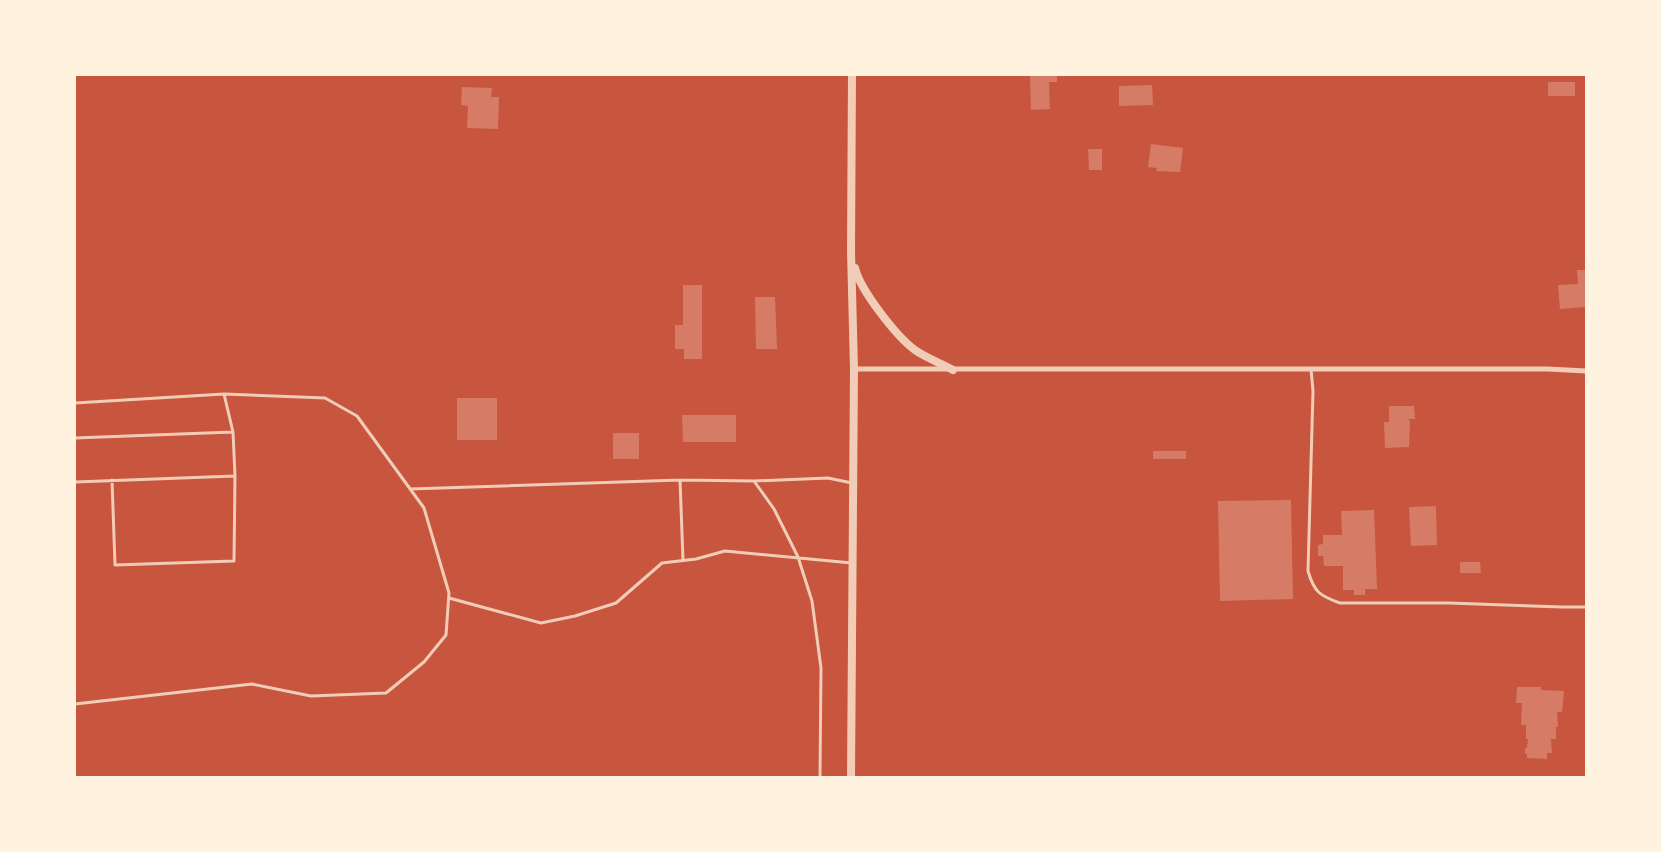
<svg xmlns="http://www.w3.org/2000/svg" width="1661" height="852" viewBox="0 0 1661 852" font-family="'Fira Sans',sans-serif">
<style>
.building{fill:#d67c66}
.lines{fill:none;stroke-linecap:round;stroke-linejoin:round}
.service{stroke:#f1ccb7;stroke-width:3}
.minor{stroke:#f1ccb7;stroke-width:5}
.tertiary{stroke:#f1ccb7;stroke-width:8}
</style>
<rect width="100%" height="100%" fill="#c8553d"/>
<!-- building -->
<path class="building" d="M1030,75h27v7h-8l1,27 -19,1z
M1548,82h27v14h-27z
M1152,85l1,20 -34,1v-20z
M462,87l30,1 -1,9h8l-1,32 -31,-1 1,-22 -7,-1z
M1151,144l32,4 -3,24 -24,-1 1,-3 -9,-1z
M1088,149h14v21h-13z
M1577,270h9v37l-26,2 -2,-24 20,-1z
M683,285h19v74h-18v-10h-9v-24h8z
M755,297h20l2,52h-21z
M457,398h40v42h-40z
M1389,406h25l1,13h-7l2,2 -1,26 -24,1 -1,-26h5z
M682,415h54v27h-53z
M613,433h26v26h-26z
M1153,451h33v8h-33z
M1291,500l2,99 -73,2 -2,-100z
M1436,506l1,39 -26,1 -2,-39z
M1374,510l3,79h-12v6h-11v-5h-11v-24h-19l-1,-10h-5v-11l5,-1v-9h19l-1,-24z
M1460,562h20l1,11h-21z
M1517,687h24v3l23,1 -2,21h-5l1,15h-2v12h-5l1,14h-5v6l-20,-1v-4h-2v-6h2l1,-9h-2v-14h-5l1,-22h-6z"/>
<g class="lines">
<!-- service -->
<path class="service" d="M1311,369l2,22 -5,180c6,21 12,25 32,32h109l113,4h24
M75,403l149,-9 9,38 2,44 -160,6
M75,438l158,-6
M112,480l3,85 119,-4 1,-85
M754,481l20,28 24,48 14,44 9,67 -1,109
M410,489l270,-9
M683,560l-3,-80 74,1 74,-3 24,5
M449,598l92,25 34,-7 41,-13 46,-40 34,-4 29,-8 127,12
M75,704l177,-20 59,12 75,-3 38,-31 22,-27 3,-42 -25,-85 -67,-92 -32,-18 -101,-4"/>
<!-- minor -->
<path class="minor" d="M854,369h694l38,2"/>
<!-- tertiary -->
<path class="tertiary" d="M855,268c5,22 42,69 60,82 11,8 26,13 38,20
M851,777l3,-408 -3,-118 1,-176"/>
</g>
<!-- border -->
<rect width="1661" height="852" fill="none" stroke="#fff3e0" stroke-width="152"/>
</svg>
